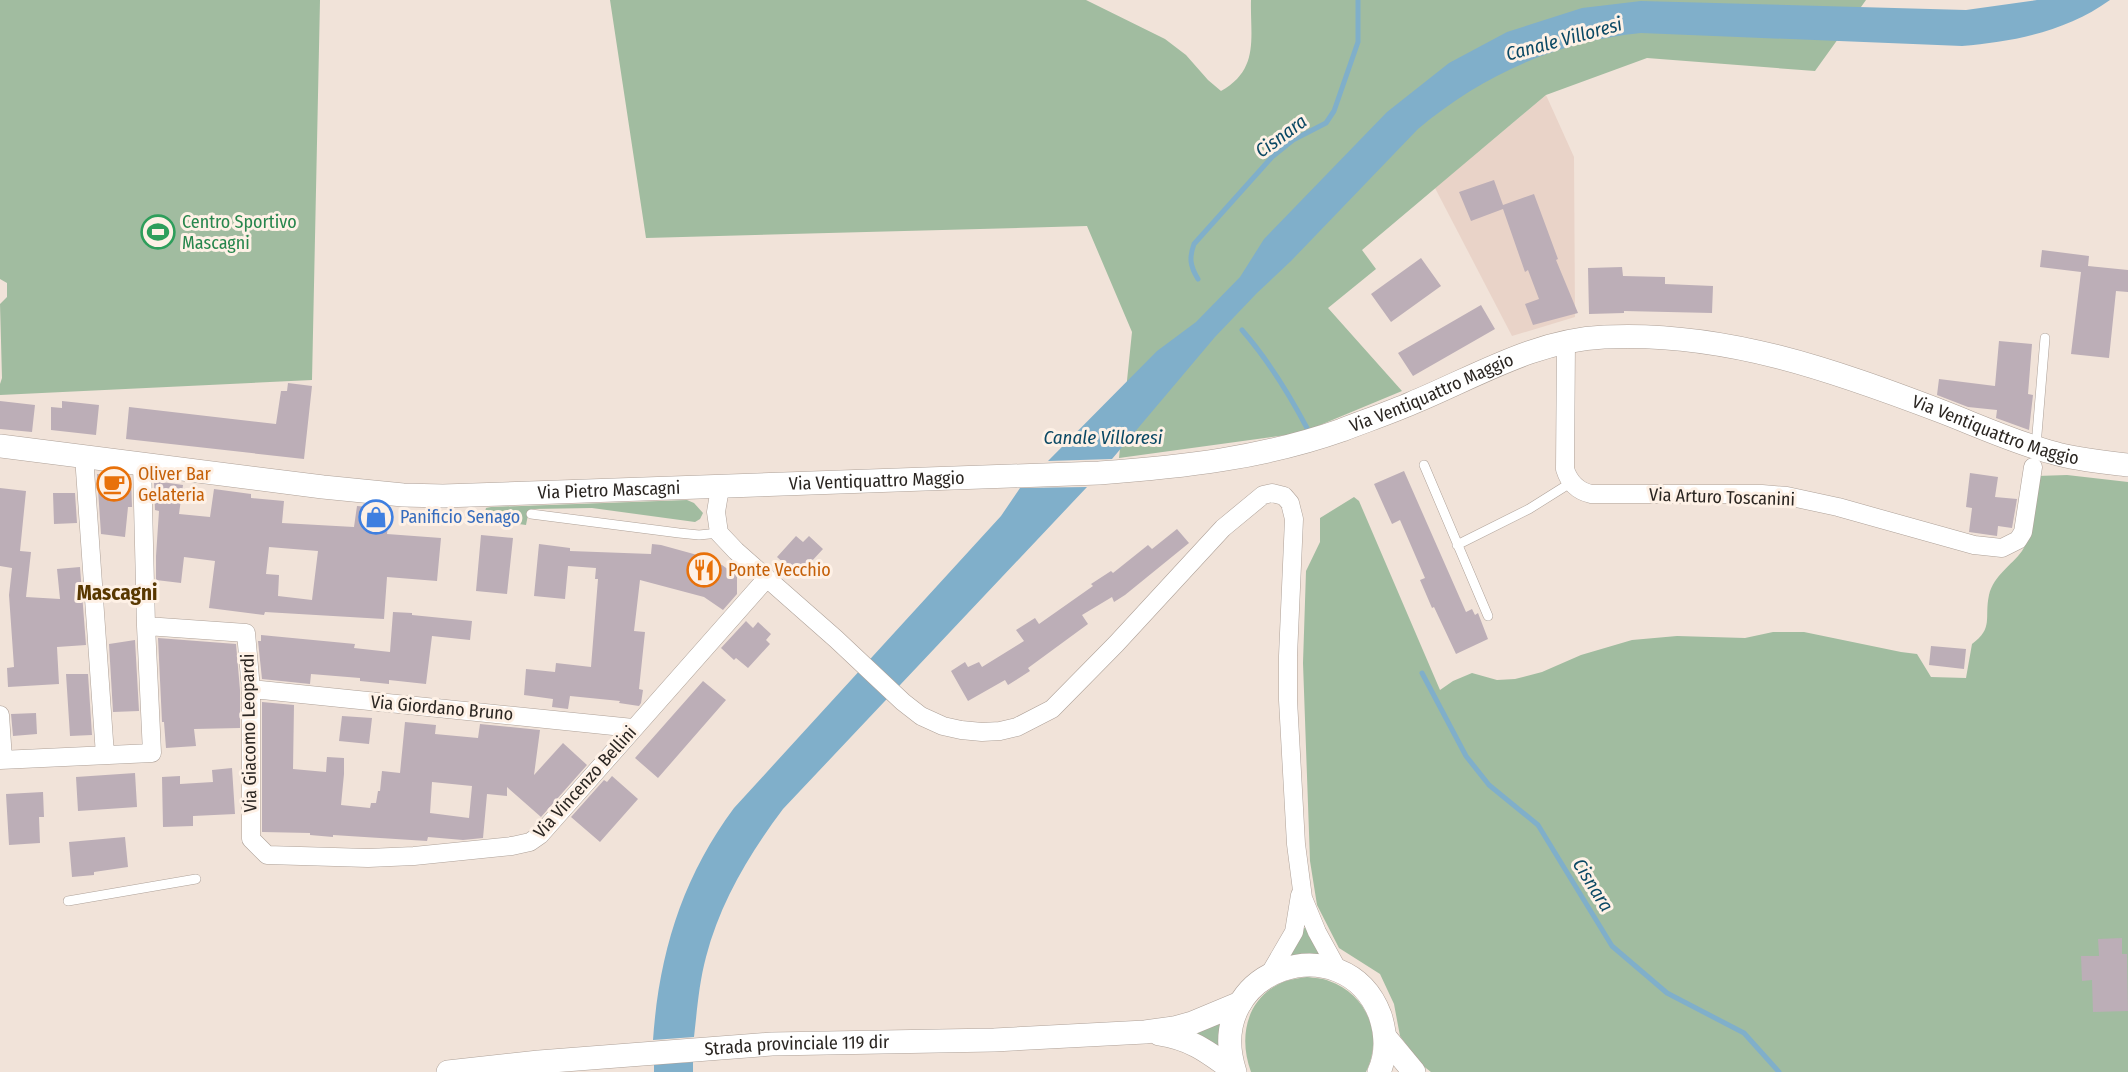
<svg xmlns="http://www.w3.org/2000/svg" width="2128" height="1072" viewBox="0 0 2128 1072" font-family="'Fira Sans Condensed',sans-serif">
<style>
.industrial{fill:#e9d3c8}
.green{fill:#a1bca0}
.water{fill:#80afca}
.lines{fill:none;stroke-linecap:round;stroke-linejoin:round}
.stream{stroke:#80afca;stroke-width:5}
.building{fill:#bcaeb7;fill-rule:evenodd}
.service-casing{stroke:#aea198;stroke-width:10}
.minor-casing{stroke:#aea198;stroke-width:19}
.tertiary-casing{stroke:#aea198;stroke-width:24}
.service{stroke:#fff;stroke-width:9}
.minor{stroke:#fff;stroke-width:18}
.tertiary{stroke:#fff;stroke-width:23}
.labels{text-anchor:middle;dominant-baseline:central;stroke-width:6;stroke-linejoin:round;paint-order:stroke}
.leisure-label{font-size:18px;fill:#27864d;stroke:#fef1e6;text-anchor:start}
.street-label{font-size:18px;fill:#2b2622;stroke:#fef1e6}
.food-label{font-size:18px;fill:#c56008;stroke:#fef1e6;text-anchor:start}
.shop-label{font-size:18px;fill:#366cbe;stroke:#fef1e6;text-anchor:start}
.water-label{font-size:19px;font-style:italic;fill:#0a4864;stroke:#fef1e6}
.quarter-label{font-size:21px;font-weight:bold;fill:#583800;stroke:#fef1e6}
</style>
<rect width="100%" height="100%" fill="#f1e3d9"/>
<!-- industrial -->
<path class="industrial" d="M1546,95l28,62 1,160 -63,19 -77,-148z"/>
<!-- green -->
<path class="green" d="M0,0h320l-8,380 -312,15v-11l2,-6 -2,-74 7,-7v-14l-7,-4z
M610,0h476l79,39 21,16 22,25 13,11c39,-22 29,-54 30,-91h615l-51,71 -168,-13 -101,37 -184,155 14,19 -48,39 74,83 -101,42 -182,25 13,-126 -45,-106 -441,12z
M2067,475l61,7v590h-697l-9,-7 -22,-29 -6,-32 -14,-30 -41,-26 -22,-43 -7,-44 -7,-198 3,-92 14,-29v-24l34,-21 5,4 81,189 13,-9 19,-8 25,7 18,-1 27,-7 39,-17 51,-15 45,-4 68,2 28,-6h31l97,20 16,2 14,23 35,1 6,-34c22,-16 12,-26 17,-49 5,-20 22,-29 33,-44 11,-15 12,-56 15,-75z
M687,500l7,3 9,10 -3,6 -5,3 -103,-14 -60,1 -4,6 -2,10 -43,-6 3,-11 5,-1z
M1306,927l15,27 -31,2 12,-26z
M1307,977c7,1 16,1 22,4 38,13 55,55 37,91h-115c-13,-35 -5,-76 35,-91 6,-2 14,-3 21,-4z
M1223,1017l-2,33 -37,-21z"/>
<!-- water -->
<path class="water" d="M2037,0h73c-43,31 -96,42 -148,46l-321,-13c-83,8 -159,42 -223,96l-127,132 -34,32 -42,44 -103,122 -64,2 109,-110 39,-29 44,-45 24,-38 123,-127 62,-49 58,-31 75,-24 59,-7 325,9z
M1087,487l-304,322c-34,45 -63,94 -77,148 -7,26 -9,54 -12,80l-41,3c6,-86 29,-162 81,-232l267,-292 19,-28z
M693,1062v10h-39v-8z"/>
<g class="lines">
<!-- stream -->
<path class="stream" d="M1198,279c-8,-13 -9,-21 -4,-35l78,-87 21,-17 33,-17 8,-12 24,-69v-42
M1242,330c27,31 46,62 65,98
M1422,673l44,83 23,29 49,40 74,121 55,47 77,40 35,39"/>
</g>
<!-- building -->
<path class="building" d="M1494,180l9,25 31,-11 24,65 -2,1 22,53 -45,12 -8,-21 14,-5 -11,-29 -3,2 -22,-63 -32,12 -12,-29z
M2042,250l47,6 -1,10 40,4v22l-12,-1 -7,67 -38,-4 10,-82 -41,-5z
M1421,258l20,28 -50,36 -20,-28z
M1622,267l1,9 42,1v7l48,2 -1,27 -88,-2v2l-35,1 -1,-46z
M1481,305l14,24 -82,47 -15,-23z
M1999,341l33,3 -4,50 5,1 -4,35 -33,-12 1,-8 -29,-3 -31,-12 2,-16 56,7z
M288,383l24,3 -8,73 -178,-20 3,-32 147,17 5,-33h6z
M0,401l35,4 -3,27 -32,-3z
M62,401l37,4 -3,30 -45,-5v-23l11,1z
M1404,471l62,141 6,-3 3,6 3,-2 10,26 -32,15 -22,-47 -2,1 -12,-28 5,-2 -25,-58 -8,4 -18,-40z
M1970,473l28,4 -3,20 22,2 -5,29 -14,-2 -1,10 -28,-4 3,-24 -6,-1z
M97,474l34,4 1,29h-4l-3,30 -24,-3z
M154,481l29,4 -4,29 31,3 4,-28 37,5v4l33,3 -2,22 72,4 3,-21 33,3 -3,25 54,4 -4,43 -50,-4 -3,42 -119,-7 -1,3 -55,-7 6,-47 -31,-4 -3,26 -25,-3v-24l3,-45 -4,-1zM269,547l49,4 -6,49 -34,-4 1,-21 -13,-1z
M0,488l26,3 -6,60 11,1 -5,45 34,2 -3,-30 23,-2 6,78 -29,2 2,37 -51,3 -1,-19 7,-1 -5,-72 3,-27 -12,-2z
M53,493h22l2,30 -23,1z
M1177,529l12,14 -64,52 -11,7 -2,-5 -30,18 6,9 -60,44 2,3 -22,14 -3,-5 -37,21 -17,-30 14,-9 3,5 11,-5 3,5 42,-26 -8,-11 19,-12 4,6 54,-38 -2,-2 20,-13 2,2 35,-28 4,4z
M481,535l32,3 -6,56 -31,-3z
M796,536l7,6 6,-6 14,13 -25,27 -21,-19z
M539,544l31,4v3l81,3 1,-10 9,1 40,11 21,9 15,11v18l-14,16 -19,-13 -64,-17 -6,51 11,1 -6,57 4,1 -2,13 -2,3 -20,-3 1,-2 -50,-5 -2,13 -16,-2 1,-8 -29,-4 2,-26 29,3 1,-9 35,4 7,-88h-3l1,-11 -28,-2 -3,33 -31,-3z
M393,612l19,1v2l60,6 -2,19 -38,-4 -6,48 -37,-4v4l-29,-3v-3l-49,-4 -1,10 -48,-5 -4,-38h3v-6l94,9 -1,4 36,4z
M746,621l7,7 5,-6 13,12 -5,6 4,4 -22,24 -12,-10 -2,2 -13,-12z
M158,638l78,6 4,46v38l-46,1 2,17 -30,2 -2,-26h-2z
M135,640l4,71 -26,1 -4,-68z
M1931,646l35,3 -2,20 -35,-4z
M66,674h22l4,61 -22,1z
M703,681l23,19 -68,78 -23,-20z
M262,702l32,3 -1,64 33,3 1,-15 17,1v16l-3,31 29,3 1,-5h5l2,-12h2l2,-20 18,2 5,-51 31,3 -1,9 43,4 2,-14 60,6 -6,45 29,-32 24,22 -46,52 -34,-30v9l-20,-2 -4,44 -20,2 -35,-3 -1,4 -94,-6v2l-23,-2v-2l-48,-1zM432,782l40,4 -3,32 -39,-5z
M36,713l1,21 -24,2 -2,-22z
M342,716l30,2 -3,26 -30,-3z
M232,768l3,46 -42,2v10l-30,1 -1,-50 18,-1v8l33,-2 -1,-12z
M135,773l2,34 -59,4 -2,-34z
M612,776l26,23 -38,43 -29,-25 33,-37 3,2z
M43,792l1,25h-5l1,26 -31,2 -3,-51z
M125,837l3,30 -34,5v3l-22,2 -3,-35z
M2122,938v16h5l1,57 -35,1 -1,-32 -10,1 -1,-25h18l-1,-17z"/>
<g class="lines">
<defs>
<path id="service" d="M2036,446l9,-108
M1424,465l64,151
M531,514l148,19 20,2 20,-2
M1457,545l72,-36 43,-27
M68,901l128,-22"/>
<path id="minor" d="M1566,341l-1,128c4,13 13,22 26,25h171l25,2 51,11 136,38 28,3 16,-8 5,-8 10,-65
M84,456l21,299
M720,488l-4,24 3,21 17,18 100,88 67,63 18,14 22,10 18,4 21,2 18,-1 17,-4 35,-18 64,-65 107,-116 40,-33 9,-2 12,3 6,7 4,16 -6,137v44l8,144 7,54 14,34 22,40
M146,626l100,7 5,56v150l16,16 101,3 46,-2 98,-10 18,-4 10,-7 227,-257
M251,689l382,39
M0,715l3,44
M0,760l152,-7 -6,-127 -4,-163
M1269,975l25,-43 6,-37"/>
<g id="tertiary">
<path id="s1" d="M0,446l323,41 80,8 40,1 656,-23c83,-6 164,-15 243,-43 23,-9 47,-17 70,-27 63,-26 123,-63 192,-66 119,-6 229,33 339,75 36,14 73,31 111,41 24,7 49,9 74,12"/>
<path d="M1159,1034c33,5 49,18 75,37"/>
<path d="M1385,1037l29,35"/>
<path id="s2" d="M448,1072l91,-10 233,-18 222,-4 151,-8 29,-4 18,-5 48,-20"/>
<path d="M1235,1072c-34,-104 110,-149 145,-57 6,18 7,39 -1,57"/>
</g>
</defs>
<!-- service casing -->
<use href="#service" class="service-casing"/>
<!-- minor casing -->
<use href="#minor" class="minor-casing"/>
<!-- tertiary casing -->
<use href="#tertiary" class="tertiary-casing"/>
<!-- service -->
<use href="#service" class="service"/>
<!-- minor -->
<use href="#minor" class="minor"/>
<!-- tertiary -->
<use href="#tertiary" class="tertiary"/>
</g>
<!-- icons -->
<defs>
<symbol id="stadium-ring" viewBox="-11 -11 22 22"><circle r="9.5" fill="#fef1e6" stroke="#2e9e5b" stroke-width="1.5"/><path d="M0-5a6.5 5 0 1 0 0 10a6.5 5 0 1 0 0-10ZM-3.5-1.8h7v3.6h-7Z" fill="#2e9e5b"/></symbol>
<symbol id="cafe-ring" viewBox="-11 -11 22 22"><circle r="9.5" fill="#fef1e6" stroke="#e8710a" stroke-width="1.5"/><path d="M-5.5-4.5H6V0H3Q3 3.5 0 3.5H-2.5Q-5.5 3.5-5.5 0ZM3-3.2v2h1.7v-2ZM-6 4.5H4V6H-6Z" fill="#e8710a"/></symbol>
<symbol id="shop-ring" viewBox="-11 -11 22 22"><circle r="9.5" fill="#fef1e6" stroke="#3f7fe0" stroke-width="1.5"/><path d="M-5-2.5h2.3a2.7 3.5 0 0 1 5.4 0H5L5.5 6h-11ZM-1.5-2.5h3a1.5 2.3 0 0 0-3 0Z" fill="#3f7fe0"/></symbol>
<symbol id="restaurant-ring" viewBox="-11 -11 22 22"><circle r="9.5" fill="#fef1e6" stroke="#e8710a" stroke-width="1.5"/><path d="M-5-6h1v4h1v-4h1v4h1v-4h1v5L-1.5 .5V6h-2V.5L-5-1ZM5-6V6H3V1.5H1.5Q1.5-4 5-6Z" fill="#e8710a"/></symbol>
</defs>
<g fill-rule="evenodd">
<use href="#stadium-ring" x="139" y="213" width="38" height="38"/>
<use href="#cafe-ring" x="95" y="465" width="38" height="38"/>
<use href="#shop-ring" x="357" y="498" width="38" height="38"/>
<use href="#restaurant-ring" x="685" y="551" width="38" height="38"/>
</g>
<g class="labels">
<!-- leisure labels -->
<g class="leisure-label">
<text x="182" y="222">Centro Sportivo<tspan x="182" dy="21">Mascagni</tspan></text>
</g>
<!-- street labels -->
<g class="street-label">
<text stroke="none"><textPath href="#s1" startOffset="1447">Via Ventiquattro Maggio</textPath></text>
<text stroke="none"><textPath href="#s1" startOffset="2035">Via Ventiquattro Maggio</textPath></text>
<text stroke="none"><textPath href="#s1" startOffset="880">Via Ventiquattro Maggio</textPath></text>
<text stroke="none"><textPath href="#s1" startOffset="612">Via Pietro Mascagni</textPath></text>
<text transform="translate(1722 497) rotate(2)">Via Arturo Toscanini</text>
<text transform="translate(442 708) rotate(5)">Via Giordano Bruno</text>
<text transform="translate(249 733) rotate(-91)">Via Giacomo Leopardi</text>
<text transform="translate(585 782) rotate(-48)">Via Vincenzo Bellini</text>
<text stroke="none"><textPath href="#s2" startOffset="350">Strada provinciale 119 dir</textPath></text>
</g>
<!-- food labels -->
<g class="food-label">
<text x="138" y="474">Oliver Bar<tspan x="138" dy="21">Gelateria</tspan></text>
<text x="728" y="570">Ponte Vecchio</text>
</g>
<!-- shop labels -->
<g class="shop-label">
<text x="400" y="517">Panificio Senago</text>
</g>
<!-- water labels -->
<g class="water-label">
<text transform="translate(1564 39) rotate(-15)">Canale Villoresi</text>
<text transform="translate(1281 136) rotate(-36)">Cisnara</text>
<text x="1103" y="437">Canale Villoresi</text>
<text transform="translate(1593 885) rotate(58)">Cisnara</text>
</g>
<!-- quarter labels -->
<g class="quarter-label">
<text x="117" y="593">Mascagni</text>
</g>
</g>
</svg>
